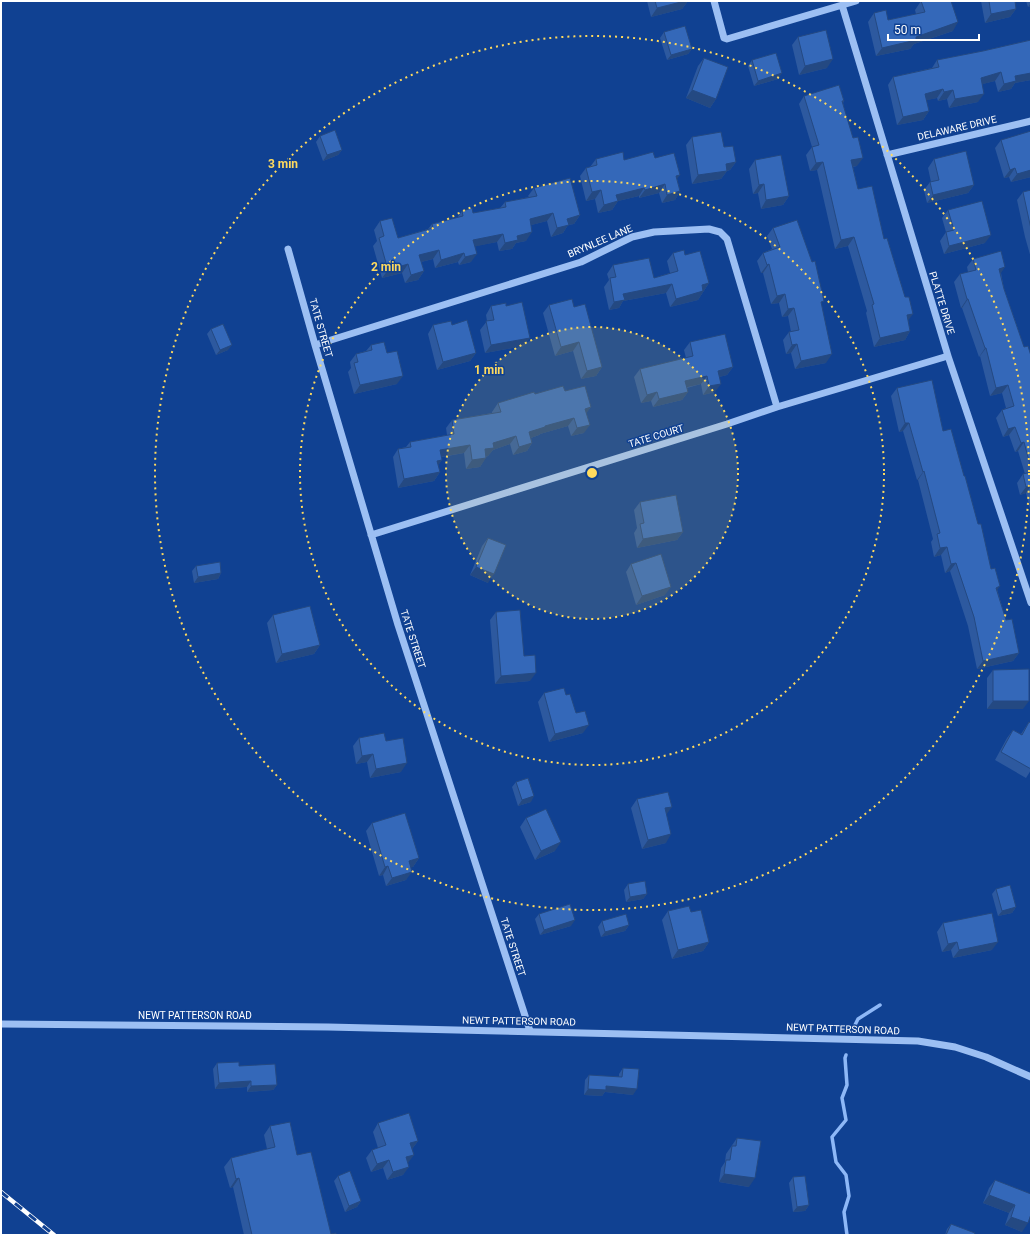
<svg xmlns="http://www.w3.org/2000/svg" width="1032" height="1236" viewBox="0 0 1032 1236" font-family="Roboto,sans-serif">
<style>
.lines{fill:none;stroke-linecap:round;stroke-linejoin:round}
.stream{stroke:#8eb8f7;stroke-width:3.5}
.minor{stroke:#9cbff3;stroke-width:7}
.rail-casing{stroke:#fff;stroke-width:4.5}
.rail{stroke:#104192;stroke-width:3;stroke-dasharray:9;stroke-linecap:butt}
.wall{fill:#2d599f}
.shaded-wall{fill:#244982}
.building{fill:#3468b9;stroke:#244982}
.ring{fill:none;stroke:#ffda5e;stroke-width:2;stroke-dasharray:2 4}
.labels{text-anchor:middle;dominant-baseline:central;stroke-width:3;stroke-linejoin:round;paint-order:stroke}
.street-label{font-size:10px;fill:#fff;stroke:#104192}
.centre{fill:#ffda5e;stroke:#104192;stroke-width:2}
.ring-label{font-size:12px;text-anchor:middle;font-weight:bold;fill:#ffda5e;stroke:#104192;stroke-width:3;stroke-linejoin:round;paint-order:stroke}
</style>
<rect width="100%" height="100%" fill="#104192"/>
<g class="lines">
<!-- stream -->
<path class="stream" d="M855,1025l3,-6 22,-14
M846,1055l-1,3 2,27 -5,13 4,22 -14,17 4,25 10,13 3,21 -5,16 3,23"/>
<!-- minor -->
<path class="minor" d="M714,1l10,37 3,1 129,-38
M842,5l106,351 83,247
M887,155l144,-34
M288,249l27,96 83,280 132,406
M315,345l266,-83 51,-25 22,-5 55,-3 11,3 7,7 50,168
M371,535l356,-111 50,-17 171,-51
M1,1024l327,3 590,14 37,6 31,10 45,20"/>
<defs>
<path id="rail" d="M1,1192l53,43"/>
</defs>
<!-- rail casing -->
<use href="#rail" class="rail-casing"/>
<!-- rail -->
<use href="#rail" class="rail"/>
</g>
<!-- wall -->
<path class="wall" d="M647,1h41l-6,8 -31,8z
M921,1l32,30 -39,13 -4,5 -34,7 -8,-34 6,-9 14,7 28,-6 -1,-4z
M981,1h34l1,8 -6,8 -25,6z
M1026,1h5v5l-3,1z
M664,32l28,17 -4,5 -21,6 -7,-22z
M798,37l29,31 -28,7 -7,-30z
M1031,39v41l-16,3 -4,6 -13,3 -3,-11 -13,3 -4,18 -29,6 -2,-9 -9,2 -1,-3 -11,2 3,11 -6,9 -26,5 -9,-40 5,-8 39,-9 5,-8 46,-9 47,-11z
M704,58l12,41 -6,9 -24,-10 12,-32z
M752,60l26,19 -24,7 -6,-20z
M804,96l40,5 -1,2 14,63 -4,1 5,22 26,50 24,82 2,10 -5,9 -31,7 -8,-34 1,-2 -19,-65 -13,3 -18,-79 -7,1 -4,-16 6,-8 -13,-43z
M320,136l22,14 -4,5 -15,6 -7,-19z
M692,137l32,10 12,15 -6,8 -3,1 -6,8 -29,5 -6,-39z
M1001,140l30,37 -20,5 -2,-5 -5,1 -9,-30z
M655,158l22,21 3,12 -5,9 -13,3 -3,-10 -20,5v-2l-21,5 -6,9 -14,3 -3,-14 -9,2 -6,-25 6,-8 4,-1 6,-8 28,1z
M934,159l40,26 -6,8 -41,10 -3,-13 6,-8h1l-3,-14z
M755,160l34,36 -6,9 -22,4 -3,-16 -5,1 -4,-25z
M534,188l46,27 -6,9 -6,1 -5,8 -12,4 -4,-16 -16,4 -5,16 -10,2 -4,6 -13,2 -2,-9 -22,4 -4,16 -12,3 -1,-3 -23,6 -2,-9 -12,3 3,9 -6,9 -13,3 -3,-10 -20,5 -9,-32 4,-5 -3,-11 6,-9 18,17 30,-9 4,-5 25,-6 5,-7 11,2 27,-5 5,-6 24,-5 -1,-1z
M1031,190v68l-6,-21 -8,-37 6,-8z
M948,210l37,33 -41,11 -4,-13 6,-9 -4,-14z
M773,228l48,77 5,58 -31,6 -4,-16 -5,1 -3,-14 6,-8h2l-3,-16 -6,1 -3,-14 -8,1 -8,-31h-2l-4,-12 6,-8 9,-4 -5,-13z
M673,253l12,2 24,28 -11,17 -28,7 -4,-14 -43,8 -4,7 -10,2 -5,-23 5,-7 -2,-6 6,-9 41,13 16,-5 -3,-12z
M973,259l28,14 3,16 20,58 7,9v156l-5,-19 -6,2 -3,-12 6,-9h2l-7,-23 -3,1 -6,-17 -6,2 -7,-19 6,-8 4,-2 -4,-15 -12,3 -10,-40 -1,1 -17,-49h-1l-7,-26 6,-8 8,-2 -1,-5z
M549,305l25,2 28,60 -6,9 -15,3 -8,-28 -18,5 -12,-43z
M491,306h15l18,40 -39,7 -5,-23 7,-9 -1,-6z
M433,325h19l24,28 -6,8 -33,9 -9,-36z
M211,329l17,21 -12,5 -9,-21z
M690,342l43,25 -6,8 -8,2 -4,15 -12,3 -2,-11 -14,4 1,4 -6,8 -29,7 -2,-6 -10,2 -7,-26 6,-8 46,-11 -2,-8z
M371,345l16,8 10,31 -43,10 -6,-22 3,-4 -1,-6 6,-8 10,-3z
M897,388l46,43 35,93 28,96 13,33 -6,8 -36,8 -9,-43 -18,-55 -5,2 -4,-18 -7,2 -3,-15 2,-3 -15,-59h-1l-14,-49 -4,1 -8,-36z
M565,391l26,16 -5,6 -2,20 -13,3 -3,-10 -28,8 -1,1 -8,3 1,5 -5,8 -14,4 -3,-11 -17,6 -5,6 -2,1 -6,10 -14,2 -2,-16 -22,4v3l-4,5 2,7 -6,9 -36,7 -5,-31 5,-8 8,-2 4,-5 37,-7 -1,-7 6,-8 40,-7v-1l6,-9 37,-9z
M640,502l43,30 -6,8 -40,8 -3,-15 3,-5 -3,-18z
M488,538v45l-18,-8 12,-29z
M631,564l34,31 -29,10 -10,-33z
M196,566l25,7 -3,6 -24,4 -2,-12z
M496,612l28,44 6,25 -35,3 -5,-64z
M273,615l47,30 -6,9 -38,9 -9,-40z
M993,670l30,39h-36v-31z
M544,693l22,2 10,18 7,20 -34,9 -11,-40z
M1029,722l2,1v47l-5,8 -31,-18 12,-22 6,-8 8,4z
M359,738l27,3 15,31 -31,6 -3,-16 -11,2 -3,-18z
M516,782l15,20 -13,4 -6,-19z
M637,799l29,15v29l-24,6 -11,-41z
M526,818l29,33 -20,9 -15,-33z
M372,823l47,35 -6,9h-2l-5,13 -20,6 -3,-11 -4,1 -13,-45z
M628,884l19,10 -4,5 -17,3 -2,-12z
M996,889l20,18 -4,6 -14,3 -6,-22z
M668,911l23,1 18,30 -6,9 -31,8 -10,-39z
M539,914l32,12 -31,9 -5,-16z
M602,921l27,4 -4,6 -24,6 -3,-10z
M943,923l49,27 -39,8 -2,-8 -9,2 -5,-20z
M217,1063l60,22 -4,5 -26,2v-5l-32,2 -2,-20z
M623,1068l10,27 -28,-3 -3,4 -18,-1 1,-15 4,-5 30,2v-3z
M378,1123l40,18 -6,8 -4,14 -5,12 -16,5 -4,-12 -12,4 -5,-14 6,-8 6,-2 -5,-16z
M270,1126l27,29 34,79 5,1h-92l-11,-48 -3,1 -6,-21 7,-9 36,-9 -3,-14z
M737,1138l12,49 -30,-5 2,-14 4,-6 1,-8z
M338,1176l23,25 -4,6 -12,5 -11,-31z
M793,1177l16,28 -4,6 -12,1 -4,-29z
M995,1180l36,14 -9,38 -17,-7 4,-12 -26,-10 6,-15z
M951,1224l23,11h-29l2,-6z"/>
<!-- shaded-wall -->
<path class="shaded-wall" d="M685,1h3l-6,8 -31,8 6,-9z
M1031,3v3l-3,1z
M1016,9l-6,8 -25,6 6,-9z
M958,22l-5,9 -39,13 -4,5 -34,7 6,-8z
M692,49l-4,5 -21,6 4,-5z
M833,59l-6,9 -28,7 6,-9z
M1001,72l-6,9 -20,5 6,-8z
M782,73l-4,6 -24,7 4,-5z
M1031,73v7l-16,3 -4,6 -13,3 6,-8 11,-8z
M943,89l-6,9 -18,4 6,-8z
M692,90l24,9 -6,9 -24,-10z
M953,90l-6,9 -9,2 6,-9z
M984,94l-6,8 -29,6 6,-9z
M929,111l-6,9 -26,5 6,-8z
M342,150l-4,5 -15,6 4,-6z
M863,158l-6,8 -12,2 6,-8z
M736,162l-6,8 -10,2 6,-8z
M823,162l-6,8 -7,1 6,-8z
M1015,168l-6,9 -5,1 6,-8z
M1031,170v7l-20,5 6,-8z
M727,171l-6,8 -29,5 6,-9z
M680,175l-6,8 2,-7z
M665,184l-6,9 -20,5 6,-8z
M764,184l-6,9 -5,1 6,-9z
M974,185l-6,8 -41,10 6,-8z
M644,188l-5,8 -21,5 -6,9 -14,3 6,-8 12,-10z
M601,190l-6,9 -9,2 6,-9z
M680,191l-5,9 -13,3 5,-8z
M789,196l-6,9 -22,4 5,-9z
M553,213l-6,8 -23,6 6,-8z
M580,215l-6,9 -6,1 -5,8 -12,4 6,-9 10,-9z
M532,232l-6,9 -10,2 -4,6 -13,2 6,-8 12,-7z
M503,234l-6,8 -29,6 5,-8z
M991,235l-6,8 -41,11 5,-8z
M854,237l-6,9 -13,3 6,-9z
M439,250l-6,9 -20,5 6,-9z
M464,253l-6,9 -23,6 6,-8z
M477,254l-6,8 -12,3 6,-8z
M408,264l-6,9 -20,5 6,-8z
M769,264l-6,9h-2l6,-8z
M1005,267l-6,9v-7z
M424,271l-6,9 -13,3 6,-8z
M709,283l-11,17 -28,7 6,-8 26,-14z
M672,284l-6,9 -43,8 -4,7 -10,2 5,-8 9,-8z
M785,294l-6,9 -8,1 6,-8z
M967,299h1l-6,9h-1z
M794,308l-6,8 -6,1 6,-8z
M913,314l-6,8v-7z
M910,331l-5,9 -31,7 6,-9z
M530,338l-6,8 -39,7 6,-8z
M579,342l-6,9 -18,5 6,-9z
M797,344l-6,9 -5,1 6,-9z
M232,345l-4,5 -12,5 4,-5z
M985,348h1l-6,8 -1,1z
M476,353l-6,8 -33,9 6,-8z
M832,354l-6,9 -31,6 6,-8z
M602,367l-6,9 -15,3 6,-8z
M733,367l-6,8 -15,4 6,-8z
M403,376l-6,8 -43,10 6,-9z
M707,376l-6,8 -22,5 6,-8z
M721,384l-6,8 -12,3 6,-9z
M1008,385l-6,8 -12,3 6,-8z
M657,392l-6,9 -10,2 6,-8z
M688,392l-6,8 -29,7 6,-8z
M591,407l-6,8v-6z
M574,418l-6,8 -28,8 -1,1 -16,6 6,-9 16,-6z
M905,423h4l-6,8 -4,1z
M590,425l-6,8 -13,3 6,-8z
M1015,427l-6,8 -6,2 5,-8z
M516,436l-6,8 -17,6 -5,6 -9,2 6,-9 8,-6z
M1024,442l-6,9 -3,1 6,-9z
M532,443l-5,8 -14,4 6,-8z
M470,445l-6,8 -30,5 6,-8z
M486,458l-6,9 -14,2 6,-9z
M442,460l-6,8 1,-7z
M924,471l-6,9h-1l6,-8z
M440,472l-6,9 -36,7 6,-9z
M1031,485v1l-5,7 -6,2 6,-8z
M683,532l-6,8 -40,8 6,-9z
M947,547l-6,8 -7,2 6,-9z
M956,563l-6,8 -5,2 6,-9z
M476,567l18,7 -6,9 -18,-8z
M221,573l-3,6 -24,4 4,-6z
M1000,586l-6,9 2,-7z
M671,587l-6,8 -29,10 6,-9z
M320,645l-6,9 -38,9 6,-9z
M1019,653l-6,8 -36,8 6,-8z
M536,673l-6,8 -35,3 6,-8z
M993,701h36l-6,8h-36z
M589,725l-6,8 -34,9 6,-8z
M373,754l-6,8 -11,2 6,-8z
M407,763l-6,9 -31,6 6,-9z
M534,796l-3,6 -13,4 4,-6z
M672,807l-6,8 -1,-7z
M671,834l-5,9 -24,6 6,-9z
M561,842l-6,9 -20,9 6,-9z
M419,858l-6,9 -10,3 6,-9z
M388,866l-5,9 -4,1 6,-9z
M412,872l-6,8 -20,6 6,-8z
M647,894l-4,5 -17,3 4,-5z
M1016,907l-4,6 -14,3 4,-5z
M575,920l-4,6 -31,9 4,-5z
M629,925l-4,6 -24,6 4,-5z
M709,942l-6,9 -31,8 6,-9z
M957,942l-6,8 -9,2 6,-8z
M998,942l-6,8 -39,8 6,-8z
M251,1081l-4,6 -32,2 4,-6z
M277,1085l-4,5 -26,2 4,-6z
M606,1086l31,3 -4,6 -28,-3 -3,4 -18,-1 4,-6z
M418,1141l-6,8 -8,3 6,-9z
M414,1155l-6,8 -2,-6z
M389,1160l-6,8 -12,4 6,-8z
M409,1167l-6,8 -16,5 6,-8z
M724,1174l31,4 -6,9 -30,-5z
M239,1178l-6,9 -3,1 6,-9z
M989,1195l26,10 -6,8 -26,-10z
M361,1201l-4,6 -12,5 4,-6z
M809,1205l-4,6 -12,1 4,-5z
M1011,1217l17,6 -6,9 -17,-7z"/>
<!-- building -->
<path class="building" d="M655,1h30l-28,7z
M921,1h30l7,21 -42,15v3l-34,8 -8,-35 12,-3 2,10 37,-8z
M989,1h26l1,8 -25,5z
M685,26l7,23 -21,6 -7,-23z
M826,30l7,29 -28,7 -7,-29z
M1031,40v33l-16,3 1,5 -12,3 -3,-12 -20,6 3,16 -29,5 -2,-9 -9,2 -1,-3 -18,5 4,17 -26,6 -10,-40 46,-10 -2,-7 46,-9z
M776,53l6,20 -24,8 -6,-21z
M704,58l24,9 -12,32 -24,-9z
M839,85l5,16h-2l11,37 5,-1 5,21 -12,2 7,29 14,-3 12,53 3,-1 18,59h4l4,17 -6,1 3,16 -30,7 -8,-33 2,-1 -20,-67 -13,3 -18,-78 -7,1 -4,-16 7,-2 -15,-49z
M335,130l7,20 -15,5 -7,-19z
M1031,131v39l-14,4 -2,-6 -5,2 -9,-30z
M721,132l3,15 9,-1 3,16 -10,2 1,7 -29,4 -6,-38z
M966,151l8,34 -41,10 -3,-13 9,-2 -5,-21z
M623,152l1,8 29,-8 2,6 19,-5 6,22 -4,1 4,15 -13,4 -2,-11 -20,6 -1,-2 -28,7 2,6 -14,4 -3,-15 -9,2 -6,-24 11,-3 -1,-6z
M781,155l8,41 -23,4 -2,-16 -5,1 -4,-25z
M570,178l10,37 -13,4 2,6 -12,3 -4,-15 -23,6 2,13 -15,4 1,4 -13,3 -2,-9 -30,6 4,14 -12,3 -1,-4 -23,7 -2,-10 -20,5 5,16 -13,4 -3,-11 -20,6 -9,-32 5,-2 -4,-15 12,-3 6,20 35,-10 -1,-4 31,-8 -1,-5 10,-3 1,5 33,-6 -1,-5 32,-6 -3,-8z
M1031,190v39l-8,-37z
M982,201l9,34 -42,11 -3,-14 8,-2 -6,-20z
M797,220l15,42 3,-1 9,40 -3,1 11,52 -31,7 -4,-17 -5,1 -3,-13 10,-2 -5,-22 -6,1 -3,-15 -8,2 -8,-32 -2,1 -4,-12 17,-6 -7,-19z
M684,250l1,5 15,-4 9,32 -7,2 1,6 -27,8 -4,-15 -49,10 2,6 -11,2 -4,-24 6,-1 -3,-12 36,-7 5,20 24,-7 -5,-18z
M1001,251l4,16 -6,2 5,20 20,58 4,-1 3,10v112l-7,-26 -3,1 -6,-16 -7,2 -6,-19 12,-4 -6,-21 -12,3 -10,-40h-1l-17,-49h-1l-7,-25 16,-4 -3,-11z
M572,299l2,8 11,-3 17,63 -15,4 -8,-29 -18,5 -12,-42z
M522,302l8,36 -39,7 -5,-24 8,-1 -3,-14 15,-3v3z
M467,320l9,33 -33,9 -10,-37 18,-4 1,4z
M223,324l9,21 -12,5 -9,-21z
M725,334l8,33 -15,4 3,13 -12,2 -2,-10 -22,5 3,11 -29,7 -2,-7 -10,3 -7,-26 53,-13 -3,-14z
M384,342l3,11 10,-2 6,25 -43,9 -6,-22 4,-1 -2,-8 16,-4 -1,-5z
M932,380l11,51 8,-2 13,47h1l13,48h3l10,45 4,-1 5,18 -4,2 10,32 6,-1 7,34 -36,8 -9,-44 -18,-54 -5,1 -4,-17 -7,1 -3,-14 3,-1 -16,-62 -1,1 -14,-49h-4l-8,-35z
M563,386l2,5 20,-5 6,21 -6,2 5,16 -13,3 -3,-10 -29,8v1l-16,5 3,11 -13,4 -3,-11 -23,7 1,5 -9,1 1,9 -14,2 -2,-15 -30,5 2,10 -5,1 3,11 -36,7 -6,-30 13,-2 -1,-5 44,-8 -2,-14 49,-8 -3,-9 36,-11 1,2z
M1031,472v13l-5,2 -3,-13z
M676,495l7,37 -40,7 -3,-15 4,-1 -4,-21z
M488,538l18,7 -12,29 -18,-7z
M661,554l10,33 -29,9 -11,-32z
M220,562l1,11 -23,4 -2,-11z
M310,606l10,39 -38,9 -9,-39z
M520,610l4,46 11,-1 1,18 -35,3 -5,-64z
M1029,669v32h-36v-31z
M564,688l2,7 4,-1 6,19 9,-2 4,14 -34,9 -11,-41z
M1029,722l2,1v46l-30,-17 12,-22 9,5z
M384,733l2,8 17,-3 4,25 -31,6 -3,-15 -11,2 -3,-18z
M528,778l6,18 -12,4 -6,-18z
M668,792l4,15 -7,1 6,26 -23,6 -11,-41z
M546,809l15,33 -20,9 -15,-33z
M405,813l14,45 -10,3 3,11 -20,6 -4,-12 -3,1 -13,-44z
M645,881l2,13 -17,3 -2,-13z
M1010,885l6,22 -14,4 -6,-22z
M570,904l5,16 -31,10 -5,-16z
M689,906l2,6 10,-2 8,32 -31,8 -10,-39z
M992,913l6,29 -39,8 -2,-8 -9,2 -5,-21z
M626,914l3,11 -24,7 -3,-11z
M239,1062v4l36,-2 2,21 -26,1v-5l-32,2 -2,-20z
M623,1068l16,1 -2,20 -31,-3v4l-18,-1 1,-14 33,2z
M409,1113l9,28 -8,2 4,12 -8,2 3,10 -16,5 -4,-12 -12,4 -5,-14 14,-5 -8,-22z
M290,1122l7,33 14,-3 20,82 5,-1v2h-84l-13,-57 -3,1 -5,-21 44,-11 -5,-21z
M737,1138l24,3 -6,37 -31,-4 2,-14h4l2,-14h4z
M350,1171l11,30 -12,5 -11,-30z
M805,1176l4,29 -12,2 -4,-30z
M995,1180l36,14v20l-3,9 -17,-6 4,-12 -26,-10z
M951,1224l24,9 -1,2h-28z"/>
<!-- distance rings -->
<circle cx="592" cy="473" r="146" fill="#ffda5e" fill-opacity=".12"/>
<g class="ring">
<circle cx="592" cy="473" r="146"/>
<circle cx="592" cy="473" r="292"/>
<circle cx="592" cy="473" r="437"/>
</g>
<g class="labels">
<!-- street labels -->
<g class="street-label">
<text transform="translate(957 128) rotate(-13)">DELAWARE DRIVE</text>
<text transform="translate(600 241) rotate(-23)">BRYNLEE LANE</text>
<text transform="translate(942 303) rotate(73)">PLATTE DRIVE</text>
<text transform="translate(321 328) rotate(74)">TATE STREET</text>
<text transform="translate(656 436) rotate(-17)">TATE COURT</text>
<text transform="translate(413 639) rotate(72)">TATE STREET</text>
<text transform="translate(513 947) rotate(72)">TATE STREET</text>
<text x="195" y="1015">NEWT PATTERSON ROAD</text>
<text transform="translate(519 1021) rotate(1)">NEWT PATTERSON ROAD</text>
<text transform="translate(843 1029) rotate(2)">NEWT PATTERSON ROAD</text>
</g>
</g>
<circle cx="592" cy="473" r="6" class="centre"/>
<g class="ring-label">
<text x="283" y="168">3 min</text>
<text x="386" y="271">2 min</text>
<text x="489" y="374">1 min</text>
</g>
<!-- border -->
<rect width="1032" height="1236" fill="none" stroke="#ffffff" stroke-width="4"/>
<!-- scale -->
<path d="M888 34v6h91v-6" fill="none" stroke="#ffffff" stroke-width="2"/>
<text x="894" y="34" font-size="12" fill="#ffffff" stroke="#104192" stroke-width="3" paint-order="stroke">50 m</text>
</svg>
